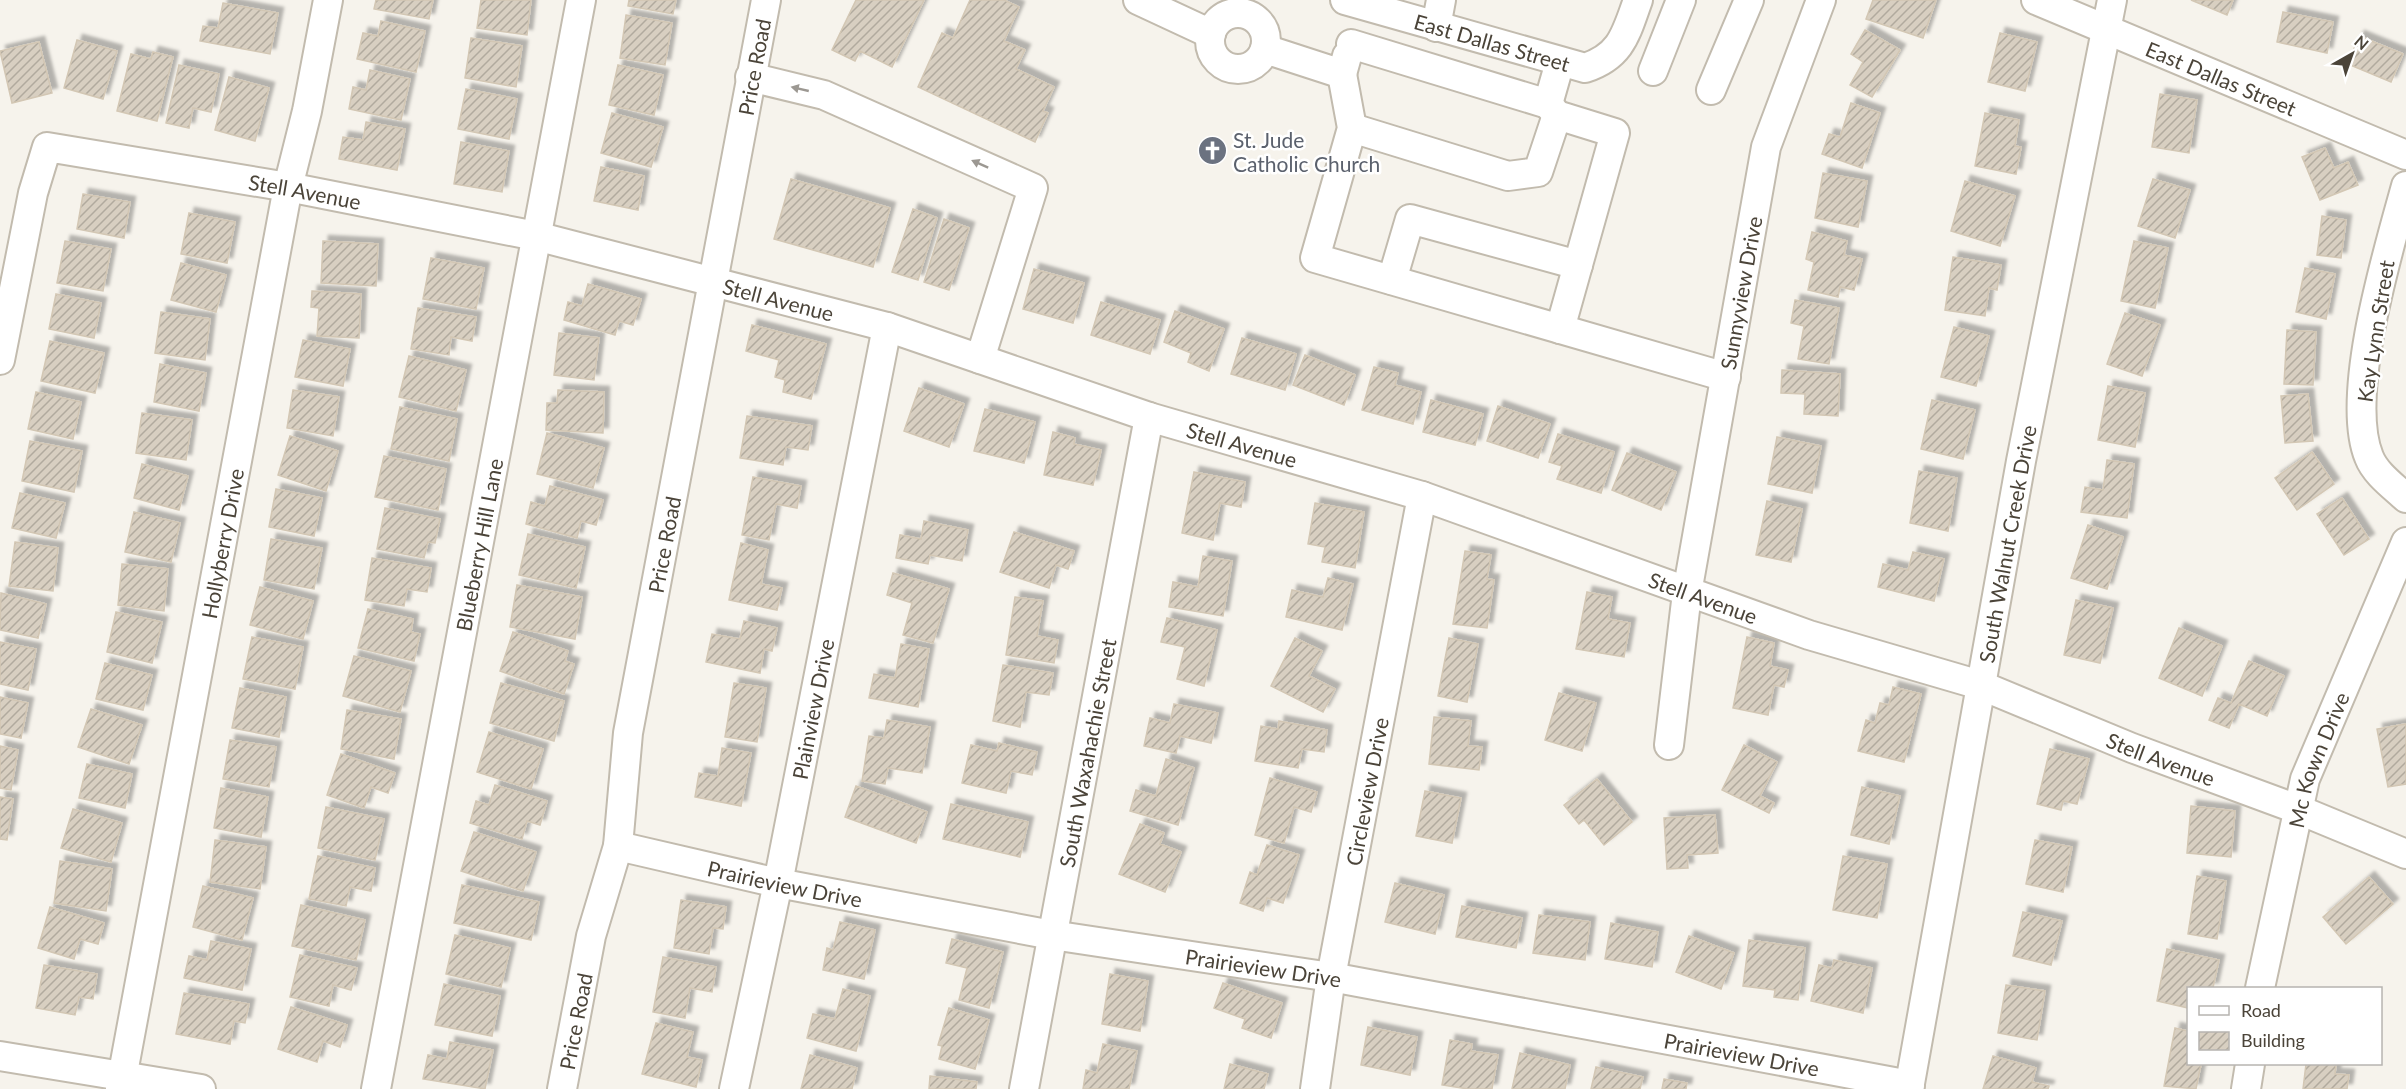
<svg xmlns="http://www.w3.org/2000/svg" width="2406" height="1089" viewBox="0 0 2406 1089" font-family="Lato,sans-serif">
<style>
.building{fill:url(#building-hatch);stroke:#d3c7b4;stroke-width:1.5;filter:url(#shadow)}
.lines{fill:none;stroke-linecap:round;stroke-linejoin:round}
.minor-casing{stroke:#c2bbae;stroke-width:32}
.minor{stroke:#fff;stroke-width:28}
.oneway{fill:#9c9892}
.labels{text-anchor:middle;dominant-baseline:central;stroke-width:5;stroke-linejoin:round;paint-order:stroke}
.street-label{font-size:21px;fill:#4b4439;stroke:#fff}
.worship-label{font-size:21px;fill:#5b616d;stroke:#fff;text-anchor:start}
</style>
<defs>
<pattern id="building-hatch" width="6" height="6" patternUnits="userSpaceOnUse" patternTransform="scale(1.5)"><rect width="6" height="6" fill="#d8cfc1"/><path d="M-1 1l2-2M0 6l6-6M5 7l2-2" fill="none" stroke="#b1aa9e"/></pattern>
<filter id="shadow"><feDropShadow dx="5.5" dy="-5.5" stdDeviation="1.5" flood-color="#0004"/></filter>
</defs>
<rect width="100%" height="100%" fill="#f6f3ec"/>
<!-- building -->
<path class="building" d="M376,0h57l-4,19 -55,-10z
M481,0h50l-4,35 -50,-7z
M629,0h47l-3,14 -45,-8z
M856,0h68l-32,67 -32,-16 -5,10 -23,-11z
M970,0h34l15,7 -15,34 21,9 -9,19 38,18 -11,24 5,2 -13,29 -117,-55 24,-54 11,5z
M1873,0h63l-13,38 -57,-19z
M2191,0h42l-6,15z
M223,3l55,10 -8,41 -70,-13 3,-15 15,2z
M2283,12l50,10 -6,31 -50,-11z
M626,15l46,8 -7,42 -45,-7z
M381,21l44,10 -9,41 -59,-13 6,-26 15,3z
M1865,30l35,20 -28,47 -22,-12 13,-23 -12,-8z
M2000,33l37,9 -12,49 -37,-9z
M2359,36l44,18 -12,28 -43,-18z
M471,38l51,8 -6,41 -51,-9z
M77,40l40,11 -14,48 -39,-11z
M39,42l13,51 -40,10 -12,-52z
M153,52l20,5 -16,64 -40,-10 14,-57 20,5z
M179,65l40,9 -8,38 -18,-4 -4,20 -23,-5z
M618,65l45,10 -9,40 -45,-10z
M370,70l40,9 -9,41 -52,-11 4,-22 13,3z
M229,77l40,11 -14,53 -40,-11z
M466,89l51,10 -8,40 -51,-10z
M2160,94l37,6 -8,53 -37,-6z
M1851,103l29,10 -18,55 -40,-14 7,-20 11,3z
M612,113l51,14 -12,40 -50,-14z
M1985,113l34,7 -4,26 6,1 -5,27 -41,-8z
M366,122l39,7 -8,41 -58,-11 4,-22 20,3z
M461,142l48,9 -7,41 -48,-8z
M2325,148l9,20 14,-6 10,23 -38,15 -18,-43z
M601,167l43,9 -6,34 -44,-9z
M1823,173l44,8 -9,46 -43,-9z
M791,179l99,29 -17,59 -99,-28z
M2153,179l37,11 -15,48 -37,-12z
M1965,181l50,15 -15,50 -49,-15z
M83,194l47,8 -6,36 -47,-9z
M913,209l24,9 -19,62 -26,-8z
M189,213l46,9 -8,41 -46,-9z
M2322,216l24,4 -5,38 -24,-3z
M944,219l25,9 -20,62 -25,-8z
M1812,232l35,9 -3,14 18,4 -8,31 -14,-3 -2,10 -30,-7 6,-28 -8,-3z
M65,241l46,8 -8,42 -46,-8z
M323,241l55,3 -2,42 -55,-3z
M2134,241l34,7 -13,60 -34,-7z
M1953,257l48,8 -4,25 -8,-2 -4,28 -40,-6z
M431,258l53,10 -8,41 -53,-10z
M181,263l45,12 -10,37 -45,-12z
M2305,268l30,6 -9,45 -30,-7z
M1034,269l50,14 -11,40 -50,-14z
M588,284l53,15 -8,26 -14,-4 -4,14 -51,-15 4,-18 14,4z
M312,291l49,3 -2,44 -42,-2 2,-28 -8,-1z
M56,294l45,9 -7,35 -45,-9z
M1795,300l44,8 -10,56 -31,-5 6,-33 -13,-3z
M1101,302l59,18 -10,34 -59,-19z
M418,308l58,9 -4,24 -21,-4 -2,18 -38,-6z
M1175,311l49,18 -15,42 -21,-9 3,-9 -27,-11z
M161,312l49,7 -5,41 -50,-7z
M2125,313l35,12 -18,51 -35,-12z
M752,325l74,19 -15,55 -28,-7 2,-12 -10,-3 4,-17 -33,-9z
M1954,327l35,9 -13,50 -35,-9z
M2287,330l29,2 -3,53 -29,-1z
M559,333l40,5 -5,42 -40,-5z
M1242,338l54,16 -11,36 -54,-16z
M303,340l47,9 -7,37 -48,-9z
M50,341l54,12 -9,40 -54,-12z
M1305,355l50,20 -11,30 -51,-20z
M409,356l57,14 -10,41 -57,-14z
M160,364l46,9 -7,38 -45,-9z
M1374,367l24,6 -3,12 26,7 -8,32 -51,-14z
M1782,370l58,4 -2,42 -34,-2 1,-20 -24,-1z
M2108,386l37,7 -10,54 -37,-7z
M919,388l45,16 -15,43 -45,-16z
M293,390l46,7 -6,39 -46,-8z
M558,390l46,2 -1,41 -57,-3 1,-27h10z
M36,392l45,10 -8,37 -45,-10z
M2308,394l5,47 -28,2 -4,-47z
M1431,400l52,14 -8,31 -52,-13z
M1932,400l43,10 -12,49 -42,-10z
M1498,406l52,18 -12,34 -51,-17z
M400,407l57,12 -8,42 -58,-12z
M985,409l50,13 -11,41 -50,-12z
M142,413l50,7 -6,40 -50,-7z
M747,416l65,10 -4,24 -22,-3 -3,18 -43,-7z
M1053,432l22,6 -1,6 27,6 -8,35 -49,-10z
M547,433l57,15 -11,40 -56,-14z
M1558,434l56,18 -13,41 -44,-14 5,-13 -13,-4z
M290,436l48,15 -12,40 -48,-16z
M1777,437l44,9 -9,47 -44,-9z
M30,441l52,10 -8,41 -52,-11z
M2312,452l22,32 -37,26 -22,-32z
M1627,453l49,19 -15,38 -49,-20z
M384,456l62,13 -8,41 -63,-13z
M2107,460l27,4 -7,54 -46,-6 4,-25 18,3z
M142,464l46,12 -9,34 -45,-12z
M1919,471l38,7 -9,53 -38,-8z
M1194,472l51,10 -4,25 -21,-4 -7,37 -31,-7z
M753,477l48,9 -4,22 -21,-4 -7,36 -27,-5z
M550,486l53,14 -7,25 -15,-4 -4,17 -51,-14 5,-22 14,4z
M276,489l46,9 -8,38 -45,-9z
M20,493l45,10 -9,35 -44,-10z
M2342,498l27,41 -25,16 -27,-41z
M1767,501l35,8 -11,53 -35,-7z
M1315,503l49,9 -9,56 -33,-6 3,-15 -17,-3z
M385,508l55,11 -5,24 -7,-1 -4,16 -47,-9z
M134,512l46,11 -9,39 -46,-10z
M924,521l44,9 -6,31 -32,-6 -2,9 -32,-6 4,-23 21,4z
M2088,525l35,12 -16,52 -36,-11z
M1014,532l60,19 -6,18 -12,-4 -7,23 -49,-16z
M528,534l57,13 -9,41 -57,-13z
M271,539l51,9 -8,41 -50,-9z
M15,542l43,6 -5,43 -44,-5z
M741,543l27,7 -7,34 21,4 -5,22 -48,-10z
M1465,551l26,4 -4,24 7,1 -7,48 -34,-4z
M1913,552l31,7 -10,42 -56,-14 5,-23 25,6z
M1203,556l29,5 -9,55 -54,-9 4,-25 25,5z
M372,558l59,10 -4,24 -20,-3 -3,17 -39,-6z
M122,564l46,5 -4,42 -46,-6z
M893,573l56,16 -16,54 -30,-8 9,-32 -25,-8z
M1328,578l25,6 -11,46 -56,-13 6,-27 31,7z
M517,585l65,12 -7,42 -65,-12z
M260,587l53,14 -10,38 -53,-14z
M1587,592l25,5 -4,22 22,4 -6,34 -48,-8z
M1,593l45,11 -8,34 -38,-8z
M1015,597l28,4 -6,35 21,4 -4,23 -48,-8z
M2076,600l37,8 -13,55 -36,-8z
M368,609l45,10 -2,13 9,2 -6,27 -56,-13z
M116,612l46,10 -10,41 -45,-11z
M1167,618l50,12 -13,56 -27,-7 8,-32 -24,-5z
M744,621l33,7 -5,23 -8,-2 -4,24 -54,-11 6,-28 28,5z
M2179,628l43,18 -20,50 -43,-18z
M513,632l55,19 -3,10 9,3 -10,30 -64,-23z
M252,637l51,10 -8,42 -52,-10z
M1747,637l27,6 -4,23 18,4 -4,17 -10,-2 -6,30 -35,-7z
M1295,638l27,13 -13,25 26,13 -12,23 -52,-26z
M1449,638l29,6 -11,58 -29,-6z
M0,642l36,7 -8,41 -28,-6z
M901,644l28,5 -11,58 -49,-9 5,-24 21,4z
M354,656l57,15 -11,41 -57,-16z
M2249,661l35,15 -17,40 -28,-12 -10,24 -20,-8 9,-22 13,5z
M105,663l47,12 -9,35 -47,-11z
M1003,665l50,8 -4,22 -23,-3 -6,35 -27,-6z
M501,683l63,18 -10,40 -64,-18z
M734,683l32,5 -9,54 -32,-5z
M1893,687l28,7 -17,68 -46,-11 8,-31 9,3 5,-20 9,2z
M240,688l46,9 -7,40 -47,-9z
M1559,693l37,10 -14,48 -37,-11z
M0,697l28,6 -7,35 -21,-4z
M1174,704l44,9 -7,30 -31,-7 -4,17 -32,-7 6,-28 20,5z
M91,709l51,16 -13,39 -51,-17z
M347,710l54,9 -7,40 -53,-10z
M1434,717l37,4 -3,25 14,1 -3,23 -50,-6z
M887,720l43,7 -8,46 -34,-5 -3,16 -23,-3 7,-45 15,2z
M1279,721l48,9 -3,22 -22,-3 -4,19 -43,-7 6,-35 17,3z
M2406,724v60l-18,3 -11,-58z
M489,732l54,17 -12,40 -54,-17z
M230,740l46,7 -7,40 -46,-8z
M999,743l38,9 -5,23 -21,-4 -5,22 -44,-10 9,-38 26,6z
M1744,745l33,17 -17,34 14,7 -5,10 -47,-23z
M0,746l18,4 -7,40 -11,-2z
M722,748l29,5 -10,53 -46,-9 4,-24 19,3z
M2050,749l39,10 -12,45 -14,-3 -2,9 -24,-6z
M341,754l54,19 -7,20 -17,-6 -7,21 -37,-13z
M1166,759l28,9 -16,57 -48,-14 6,-21 20,6z
M87,764l45,10 -7,34 -46,-10z
M1270,778l47,14 -6,20 -17,-5 -10,36 -29,-8z
M1597,779l35,43 -28,23 -20,-25 -5,4 -15,-19z
M495,785l52,16 -7,24 -13,-4 -5,18 -52,-16 6,-22 13,4z
M856,786l71,26 -11,31 -71,-26z
M1862,787l38,9 -11,48 -38,-9z
M221,788l47,9 -7,40 -47,-9z
M1425,791l36,7 -9,45 -36,-7z
M0,797l13,2 -6,41 -7,-1z
M951,804l77,18 -8,35 -77,-18z
M2191,806l44,5 -4,46 -44,-4z
M326,807l58,12 -9,41 -57,-12z
M73,809l49,14 -11,39 -50,-14z
M1715,815l3,38 -31,2 1,13 -21,1 -3,-51z
M1140,824l24,9 -4,11 21,8 -16,40 -46,-18z
M474,832l62,20 -13,39 -62,-20z
M215,840l51,7 -6,42 -50,-7z
M2035,840l37,7 -9,45 -37,-8z
M1267,845l32,10 -16,48 -16,-5 -4,13 -23,-8 10,-31 7,3z
M318,856l57,12 -4,23 -21,-4 -4,19 -37,-7z
M1843,856l44,8 -10,54 -44,-8z
M60,861l52,8 -6,42 -52,-8z
M2197,876l29,5 -9,58 -29,-5z
M2369,877l24,27 -47,40 -23,-27z
M1395,883l49,12 -9,39 -50,-12z
M462,885l77,17 -8,38 -77,-17z
M203,886l50,12 -11,42 -49,-13z
M681,900l45,7 -3,22 -10,-1 -4,26 -35,-6z
M301,905l64,15 -9,40 -64,-14z
M1462,906l60,12 -6,30 -60,-11z
M50,907l54,16 -6,21 -18,-5 -6,20 -36,-11z
M2023,912l39,9 -11,44 -38,-9z
M1539,915l51,7 -5,38 -52,-7z
M840,922l35,8 -11,49 -41,-9 4,-22 6,2z
M1611,923l47,9 -6,35 -47,-8z
M455,935l55,13 -9,39 -55,-13z
M1689,936l45,17 -13,36 -45,-17z
M952,939l51,13 -14,56 -30,-8 8,-32 -21,-5z
M1749,940l56,8 -7,52 -24,-3 1,-7 -32,-4z
M211,941l40,8 -9,41 -58,-12 5,-22 18,4z
M2167,949l52,11 -6,28h-25v20l-31,-7z
M300,955l57,13 -6,22 -18,-5 -4,21 -39,-9z
M663,957l53,10 -4,25 -22,-4 -5,30 -32,-6z
M1834,960l38,8 -9,45 -52,-12 8,-36 13,3z
M44,965l53,9 -4,25 -14,-2 -4,18 -39,-7z
M1110,974l38,7 -8,50 -38,-7z
M1223,983l59,20 -11,35 -29,-10 3,-9 -31,-11z
M444,984l56,12 -8,40 -57,-11z
M2006,985l39,6 -8,49 -39,-7z
M843,989l27,7 -14,55 -49,-13 6,-24 22,5z
M184,993l65,11 -4,19 -11,-2 -4,23 -54,-10z
M291,1007l56,18 -7,22 -17,-6 -6,21 -39,-13z
M949,1008l40,12 -14,49 -36,-10 3,-13 -4,-1z
M656,1023l37,9 -6,25 15,3 -6,27 -54,-13z
M1368,1027l49,10 -7,38 -49,-10z
M2175,1028l13,3v33h13l-5,25 -32,-3z
M1450,1040l22,4 -1,7 27,4 -6,34h-24l-26,-4z
M450,1042l43,8 -8,39 -62,-10 5,-24 19,4z
M1103,1044l34,7 -8,38h-46l3,-19 11,3z
M1520,1053l50,12 -5,24h-53z
M810,1055l47,13 -5,21h-51z
M1993,1056l43,12 -4,14 17,4 -1,3h-65z
M1230,1064l38,10 -4,15h-40z
M2306,1064h30l-1,10 14,1 -2,14h-44z
M1596,1067l47,10 -3,12h-49z
M930,1076l47,6 -1,7h-47z
M1664,1079l23,4 -1,6h-24z"/>
<g class="lines">
<defs>
<g id="minor">
<path d="M1138,0l73,34"/>
<path id="s1" d="M1345,0l240,68c37,-12 41,-35 53,-68"/>
<path id="s2" d="M2036,0l370,155"/>
<circle cx="1238" cy="41" r="28"/>
<path d="M1436,27l5,-27"/>
<path d="M1351,44l197,60 12,-42"/>
<path d="M1265,49l77,25 5,-18"/>
<path d="M1653,71l28,-71"/>
<path d="M1342,74l10,54 -37,130 411,119"/>
<path d="M750,77l74,18 209,93 -53,171"/>
<path d="M1711,90l38,-90"/>
<path d="M1548,104l9,11 58,18 -55,196"/>
<path d="M1352,128l156,48 30,-4 19,-57"/>
<path d="M2406,186c-18,65 -62,210 -37,271 6,16 24,29 37,41"/>
<path d="M1392,280l18,-61 168,46"/>
<path id="s3" d="M0,360l33,-167 14,-46 241,40 248,49 351,91 262,90 273,79 387,139 171,50 152,63 165,61 109,45"/>
<path id="s4" d="M1669,745l18,-152 79,-446 55,-147"/>
<path id="s5" d="M618,846l160,37 274,52 279,42 579,108"/>
<path id="s6" d="M2260,988l45,-209 101,-237"/>
<path d="M0,1056l201,33"/>
<path id="s7" d="M120,1089l168,-902 19,-76 21,-111"/>
<path id="s8" d="M376,1089l205,-1089"/>
<path id="s9" d="M562,1089l29,-153 27,-90 10,-113 138,-733"/>
<path id="s10" d="M734,1089l44,-206 109,-556"/>
<path id="s11" d="M1024,1089l125,-672"/>
<path id="s12" d="M1315,1089l16,-112 91,-481"/>
<path id="s13" d="M1909,1089l112,-628 91,-461"/>
<path d="M2246,1089l4,-25"/>
</g>
</defs>
<!-- minor casing -->
<use href="#minor" class="minor-casing"/>
<!-- minor -->
<use href="#minor" class="minor"/>
</g>
<!-- one-way arrows -->
<defs><path id="oneway-solid" d="M-6-.8H1V-3.2L6.5 0L1 3.2V.8H-6Z" transform="scale(1.5)"/></defs>
<g class="oneway">
<use href="#oneway-solid" transform="translate(800 89) rotate(-167)"/>
<use href="#oneway-solid" transform="translate(980 164) rotate(-156)"/>
</g>
<!-- icons -->
<defs>
<symbol id="church-disc" viewBox="-11 -11 22 22"><circle r="9.5" fill="#6b7280" stroke="#fff"/><path d="M-1.2-6h2.4v3.5h3.3v2.4h-3.3V6h-2.4V-.1h-3.3v-2.4h3.3Z" fill="#fff"/></symbol>
</defs>
<g fill-rule="evenodd">
<use href="#church-disc" x="1196" y="134" width="33" height="33"/>
</g>
<g class="labels">
<!-- street labels -->
<g class="street-label">
<text stroke="none"><textPath href="#s1" startOffset="153">East Dallas Street</textPath></text>
<text stroke="none"><textPath href="#s9" startOffset="1041">Price Road</textPath></text>
<text stroke="none"><textPath href="#s2" startOffset="201">East Dallas Street</textPath></text>
<text stroke="none"><textPath href="#s3" startOffset="480">Stell Avenue</textPath></text>
<text stroke="none"><textPath href="#s4" startOffset="458">Sunnyview Drive</textPath></text>
<text stroke="none"><textPath href="#s3" startOffset="966">Stell Avenue</textPath></text>
<text transform="translate(2375 331) rotate(-81)">Kay Lynn Street</text>
<text stroke="none"><textPath href="#s3" startOffset="1452">Stell Avenue</textPath></text>
<text stroke="none"><textPath href="#s7" startOffset="555">Hollyberry Drive</textPath></text>
<text stroke="none"><textPath href="#s8" startOffset="554">Blueberry Hill Lane</textPath></text>
<text stroke="none"><textPath href="#s13" startOffset="554">South Walnut Creek Drive</textPath></text>
<text stroke="none"><textPath href="#s9" startOffset="555">Price Road</textPath></text>
<text stroke="none"><textPath href="#s3" startOffset="1938">Stell Avenue</textPath></text>
<text stroke="none"><textPath href="#s10" startOffset="388">Plainview Drive</textPath></text>
<text stroke="none"><textPath href="#s11" startOffset="342">South Waxahachie Street</textPath></text>
<text stroke="none"><textPath href="#s3" startOffset="2424">Stell Avenue</textPath></text>
<text stroke="none"><textPath href="#s6" startOffset="236">Mc Kown Drive</textPath></text>
<text stroke="none"><textPath href="#s12" startOffset="302">Circleview Drive</textPath></text>
<text stroke="none"><textPath href="#s5" startOffset="171">Prairieview Drive</textPath></text>
<text stroke="none"><textPath href="#s5" startOffset="657">Prairieview Drive</textPath></text>
<text stroke="none"><textPath href="#s9" startOffset="69">Price Road</textPath></text>
<text stroke="none"><textPath href="#s5" startOffset="1143">Prairieview Drive</textPath></text>
</g>
<!-- worship labels -->
<g class="worship-label">
<text x="1233" y="139">St. Jude<tspan x="1233" dy="24">Catholic Church</tspan></text>
</g>
</g>
<!-- legend -->
<rect x="2187" y="987" width="195" height="78" fill="#ffffff" stroke="#b7b4b0" stroke-width="1.5"/>
<rect x="2199" y="1006" width="30" height="9" fill="#ffffff" stroke="#b7b4b0" stroke-width="1.5"/>
<text x="2241" y="1017" font-size="18" fill="#4b4439">Road</text>
<rect x="2199" y="1032" width="30" height="18" fill="url(#building-hatch)" stroke="#b7b4b0" stroke-width="1.5"/>
<text x="2241" y="1047" font-size="18" fill="#4b4439">Building</text>
<!-- north arrow -->
<g transform="translate(2352 54) rotate(40)" stroke="#ffffff" stroke-width="4.5" paint-order="stroke">
<path d="M0-4.5L10 22L0 15L-10 22Z" fill="#4b4439"/>
<text y="-9" font-size="16" font-weight="bold" text-anchor="middle" fill="#4b4439">N</text>
</g>
</svg>
